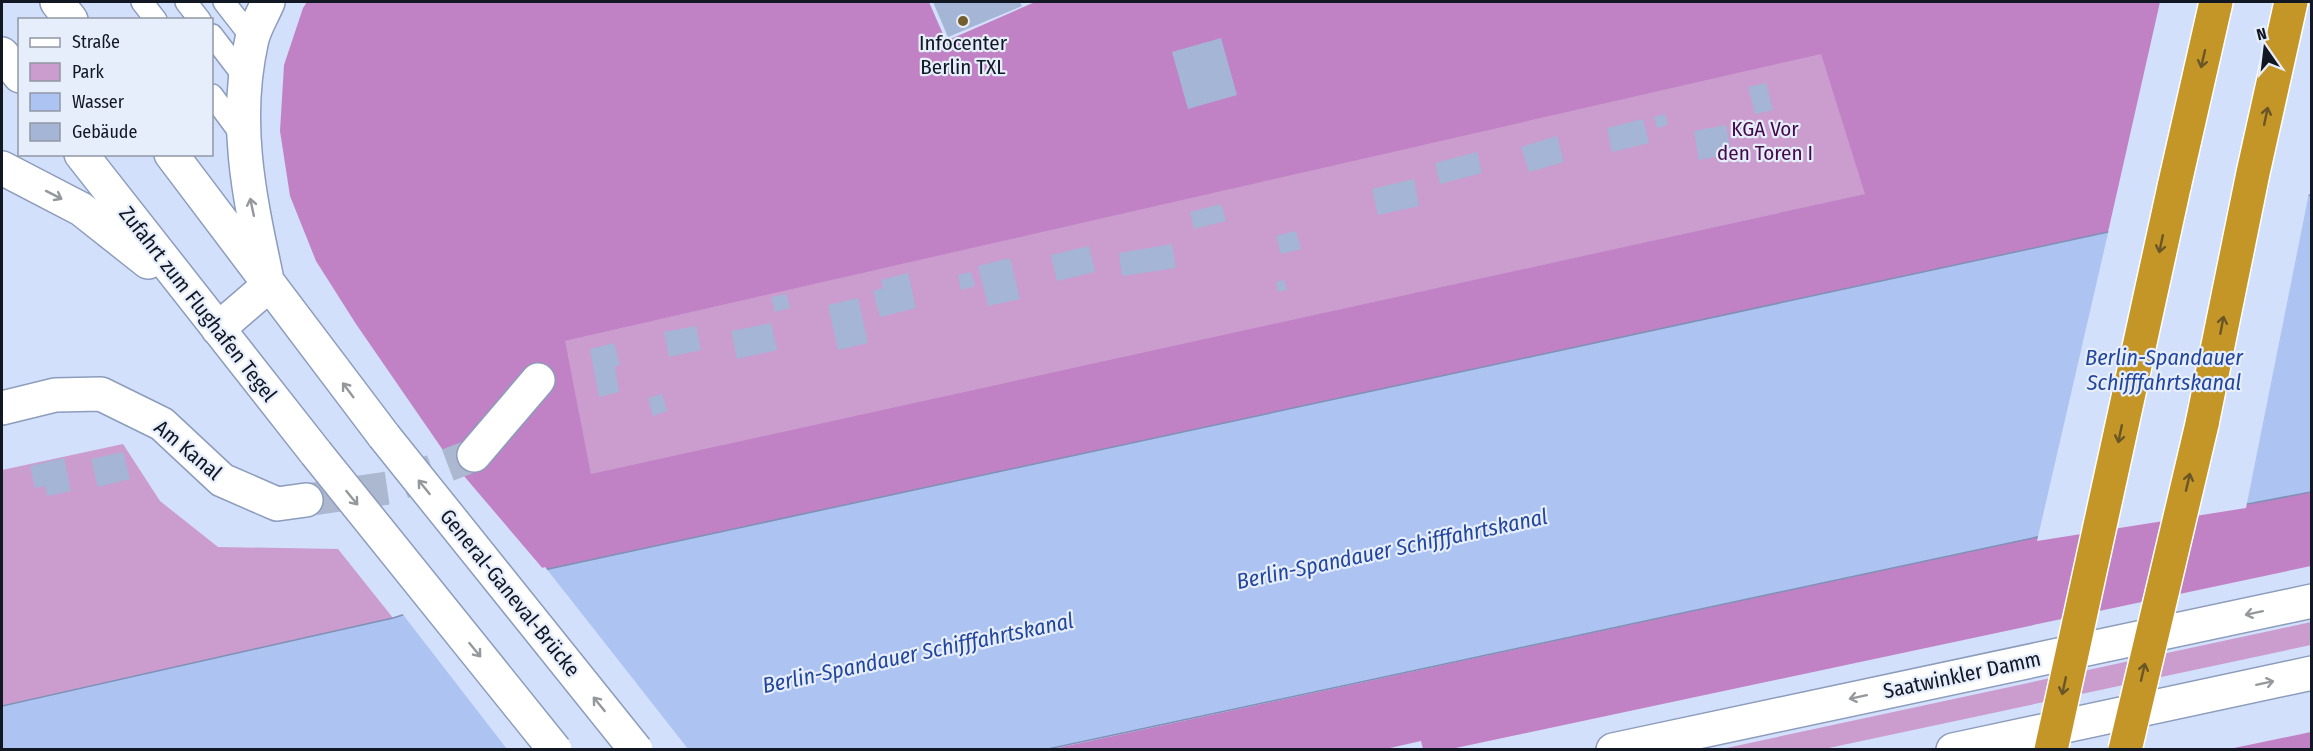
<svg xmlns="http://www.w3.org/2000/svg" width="2313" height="751" viewBox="0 0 2313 751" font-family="'Fira Sans Condensed',sans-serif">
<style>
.green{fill:#ca9dce}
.forest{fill:#c082c5;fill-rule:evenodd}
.water{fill:#adc4f3;stroke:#7e90b5;stroke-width:1.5}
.pier{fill:#d2e0fb}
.building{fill:#a4b5d6}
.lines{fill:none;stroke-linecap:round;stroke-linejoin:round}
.minor-tunnel{stroke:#abb8d0;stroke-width:33;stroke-dasharray:33 16;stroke-linecap:butt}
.service-casing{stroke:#8c9cbc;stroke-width:24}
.minor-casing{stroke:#8c9cbc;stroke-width:36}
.secondary-casing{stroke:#8c9cbc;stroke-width:36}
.motorway-casing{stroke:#fff;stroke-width:36}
.service{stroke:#fff;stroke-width:21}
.minor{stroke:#fff;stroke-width:33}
.secondary{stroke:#fff;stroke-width:33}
.motorway{stroke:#c49628;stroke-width:33}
.minor-bridge-casing{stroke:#8c9cbc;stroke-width:36;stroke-linecap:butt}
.motorway-bridge-casing{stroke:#fff;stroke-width:36;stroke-linecap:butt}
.minor-bridge{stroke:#fff;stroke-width:33}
.motorway-bridge{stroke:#c49628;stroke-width:33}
.oneway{stroke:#6a5626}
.oneway2{stroke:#94979c}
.poi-dot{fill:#755e2e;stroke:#e6edfb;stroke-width:2}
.labels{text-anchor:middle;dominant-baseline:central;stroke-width:4.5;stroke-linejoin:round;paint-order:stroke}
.poi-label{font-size:21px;fill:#111723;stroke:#e6edfb}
.park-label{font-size:21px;fill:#440a4a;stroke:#e6edfb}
.street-label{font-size:21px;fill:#111723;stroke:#e6edfb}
.water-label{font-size:22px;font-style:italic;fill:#22469d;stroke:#e6edfb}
</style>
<rect width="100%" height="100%" fill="#d2e0fb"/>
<!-- green -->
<path class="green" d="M1821,53l45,141 -1275,281 -27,-134z
M123,444l37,57 58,46 120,2 55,69 -391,88v-236z
M2311,622v23l-487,104 -107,1z"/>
<!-- forest -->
<path class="forest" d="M307,2h622l17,39 89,-39h1125l-52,230 -1564,338 -97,-114 -91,-132 -40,-63 -26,-65 -10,-65 4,-66 19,-57zM1821,54l44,140 -1274,280 -26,-133z
M2311,492v74l-860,183h-28l-2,-8 -40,9h-333l989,-213 216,-34z
M2311,732v17h-82z"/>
<!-- water -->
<path class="water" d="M2311,195v297l-58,11 -216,34 -989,212 -1046,1v-44l391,-88 151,-48 1564,-338z"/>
<!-- pier -->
<path class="pier" d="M2309,193l-63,315 -209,33 72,-312z
M545,567l41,52 102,130h-181l-106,-137z"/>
<!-- building -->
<path class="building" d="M933,2h87l2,4 -74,31z
M1221,38l16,57 -49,14 -16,-57z
M1766,83l7,27 -18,4 -7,-27z
M1665,114l3,11 -11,3 -3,-11z
M1643,119l6,24 -37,9 -5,-24z
M1726,125l5,29 -32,6 -5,-29z
M1557,136l7,26 -35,10 -8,-25z
M1477,152l5,21 -42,11 -5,-21z
M1414,179l5,27 -41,9 -6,-26z
M1221,204l5,17 -32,8 -4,-17z
M1296,231l5,18 -20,5 -5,-18z
M1172,244l4,24 -54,8 -3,-23z
M1089,246l6,26 -38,9 -6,-26z
M1010,258l10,41 -32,7 -10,-40z
M971,272l4,14 -14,4 -3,-15z
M908,273l8,35 -36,9 -7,-26 10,-3 -2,-8z
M1284,280l3,10 -9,2 -2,-10z
M786,294l4,14 -15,4 -4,-15z
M858,298l10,45 -30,7 -10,-45z
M771,323l6,27 -40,9 -6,-28z
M696,326l5,24 -32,7 -5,-25z
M614,343l6,22 -5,1 4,26 -20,5 -9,-48z
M662,394l5,17 -14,5 -5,-18z
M123,452l7,27 -32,8 -7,-28z
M64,458l7,33 -24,5 -2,-10 -10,2 -5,-22z"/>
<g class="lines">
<!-- minor-tunnel -->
<path class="minor-tunnel" d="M306,500l82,-12 86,-33"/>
<defs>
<path id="service" d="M142,2l14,18
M186,2l14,18
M224,2l28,36
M212,35l35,46
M212,95l31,42"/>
<path id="minor" d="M57,2l14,18
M2,54l18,22
M81,154l235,299
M171,154l213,282
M2,168l79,41 67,53
M266,275c-17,-80 -33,-154 -14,-236 3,-12 11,-25 16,-37
M218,329l51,-44
M2,408l53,-13 46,-1 61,30 60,56 55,24 29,-4
M474,455l64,-75"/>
<path id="secondary" d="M1613,750l699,-149
M1953,750l359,-77"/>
<path id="motorway" d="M2174,187l42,-185
M2202,424l51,-251 38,-171"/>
</defs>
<!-- service casing -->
<use href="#service" class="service-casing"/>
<!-- minor casing -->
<use href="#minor" class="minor-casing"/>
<!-- secondary casing -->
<use href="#secondary" class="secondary-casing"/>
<!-- motorway casing -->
<use href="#motorway" class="motorway-casing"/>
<!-- service -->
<use href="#service" class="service"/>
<!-- minor -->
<use href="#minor" class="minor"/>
<!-- secondary -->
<use href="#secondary" class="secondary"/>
<!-- motorway -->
<use href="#motorway" class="motorway"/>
<defs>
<path id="minor-bridge" d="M384,436l252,314
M316,453l239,297"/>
<path id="motorway-bridge" d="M2051,750l123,-563
M2125,750l77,-326"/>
</defs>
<!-- minor-bridge casing -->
<use href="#minor-bridge" class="minor-bridge-casing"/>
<!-- motorway-bridge casing -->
<use href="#motorway-bridge" class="motorway-bridge-casing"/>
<!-- minor-bridge -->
<use href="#minor-bridge" class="minor-bridge"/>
<!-- motorway-bridge -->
<use href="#motorway-bridge" class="motorway-bridge"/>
</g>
<!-- one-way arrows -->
<defs><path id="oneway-shaft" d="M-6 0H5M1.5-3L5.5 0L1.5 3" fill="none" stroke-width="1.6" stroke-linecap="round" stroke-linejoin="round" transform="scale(1.5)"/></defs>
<g class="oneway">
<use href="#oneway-shaft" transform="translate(2203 59) rotate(103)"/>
<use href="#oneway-shaft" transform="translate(2266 116) rotate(-78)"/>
<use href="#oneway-shaft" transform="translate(2161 244) rotate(102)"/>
<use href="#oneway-shaft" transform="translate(2222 325) rotate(-79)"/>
<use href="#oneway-shaft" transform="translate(2120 434) rotate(102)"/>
<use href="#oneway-shaft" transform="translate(2188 482) rotate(-77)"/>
<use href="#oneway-shaft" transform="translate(2143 672) rotate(-77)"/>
<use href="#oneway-shaft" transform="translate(2064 686) rotate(102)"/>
</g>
<g class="oneway2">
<use href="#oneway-shaft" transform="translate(54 195) rotate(27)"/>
<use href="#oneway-shaft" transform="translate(252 207) rotate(-102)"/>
<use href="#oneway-shaft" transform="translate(348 390) rotate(-127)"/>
<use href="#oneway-shaft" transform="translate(424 487) rotate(-129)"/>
<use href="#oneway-shaft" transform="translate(352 498) rotate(51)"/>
<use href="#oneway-shaft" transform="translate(2254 613) rotate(168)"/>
<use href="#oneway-shaft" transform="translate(475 650) rotate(51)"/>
<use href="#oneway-shaft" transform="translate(2265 683) rotate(-12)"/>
<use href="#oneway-shaft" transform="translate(1858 697) rotate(168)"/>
<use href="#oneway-shaft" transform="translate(599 704) rotate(-129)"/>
</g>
<!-- markers -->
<circle class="poi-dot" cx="963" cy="21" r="6"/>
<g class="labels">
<!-- poi labels -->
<g class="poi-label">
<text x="963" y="43">Infocenter<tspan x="963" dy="24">Berlin TXL</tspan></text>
</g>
<!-- park labels -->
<g class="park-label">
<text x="1765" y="129">KGA Vor<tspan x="1765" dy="24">den Toren I</tspan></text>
</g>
<!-- street labels -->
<g class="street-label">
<text transform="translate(198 304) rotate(52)">Zufahrt zum Flughafen Tegel</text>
<text transform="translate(188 450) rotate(40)">Am Kanal</text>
<text transform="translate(510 593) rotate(51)">General-Ganeval-Brücke</text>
<text transform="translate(1962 675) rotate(-12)">Saatwinkler Damm</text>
</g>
<!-- water labels -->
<g class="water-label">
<text x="2164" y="357">Berlin-Spandauer<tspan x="2164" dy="25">Schifffahrtskanal</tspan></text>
<text transform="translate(1392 549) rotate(-12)">Berlin-Spandauer Schifffahrtskanal</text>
<text transform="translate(918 653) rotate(-12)">Berlin-Spandauer Schifffahrtskanal</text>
</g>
</g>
<!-- border -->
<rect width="2313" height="751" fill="none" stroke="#111723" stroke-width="6"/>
<!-- legend -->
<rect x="18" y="18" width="195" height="138" fill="#e6edfb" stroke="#9197a5" stroke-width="1.5"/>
<rect x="30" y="38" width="30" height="9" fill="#ffffff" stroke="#9197a5" stroke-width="1.5"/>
<text x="72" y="48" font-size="18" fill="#111723">Straße</text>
<rect x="30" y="63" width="30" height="18" fill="#ca9dce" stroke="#9197a5" stroke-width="1.5"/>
<text x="72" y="78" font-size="18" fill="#111723">Park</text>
<rect x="30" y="93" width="30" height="18" fill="#adc4f3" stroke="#9197a5" stroke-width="1.5"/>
<text x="72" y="108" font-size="18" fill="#111723">Wasser</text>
<rect x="30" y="123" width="30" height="18" fill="#a4b5d6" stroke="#9197a5" stroke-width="1.5"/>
<text x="72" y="138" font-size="18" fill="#111723">Gebäude</text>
<!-- north arrow -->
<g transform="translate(2265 48) rotate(346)" stroke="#e6edfb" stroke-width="4.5" paint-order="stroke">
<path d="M0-4.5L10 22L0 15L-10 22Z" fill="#111723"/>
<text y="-9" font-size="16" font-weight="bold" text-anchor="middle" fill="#111723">N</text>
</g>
</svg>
